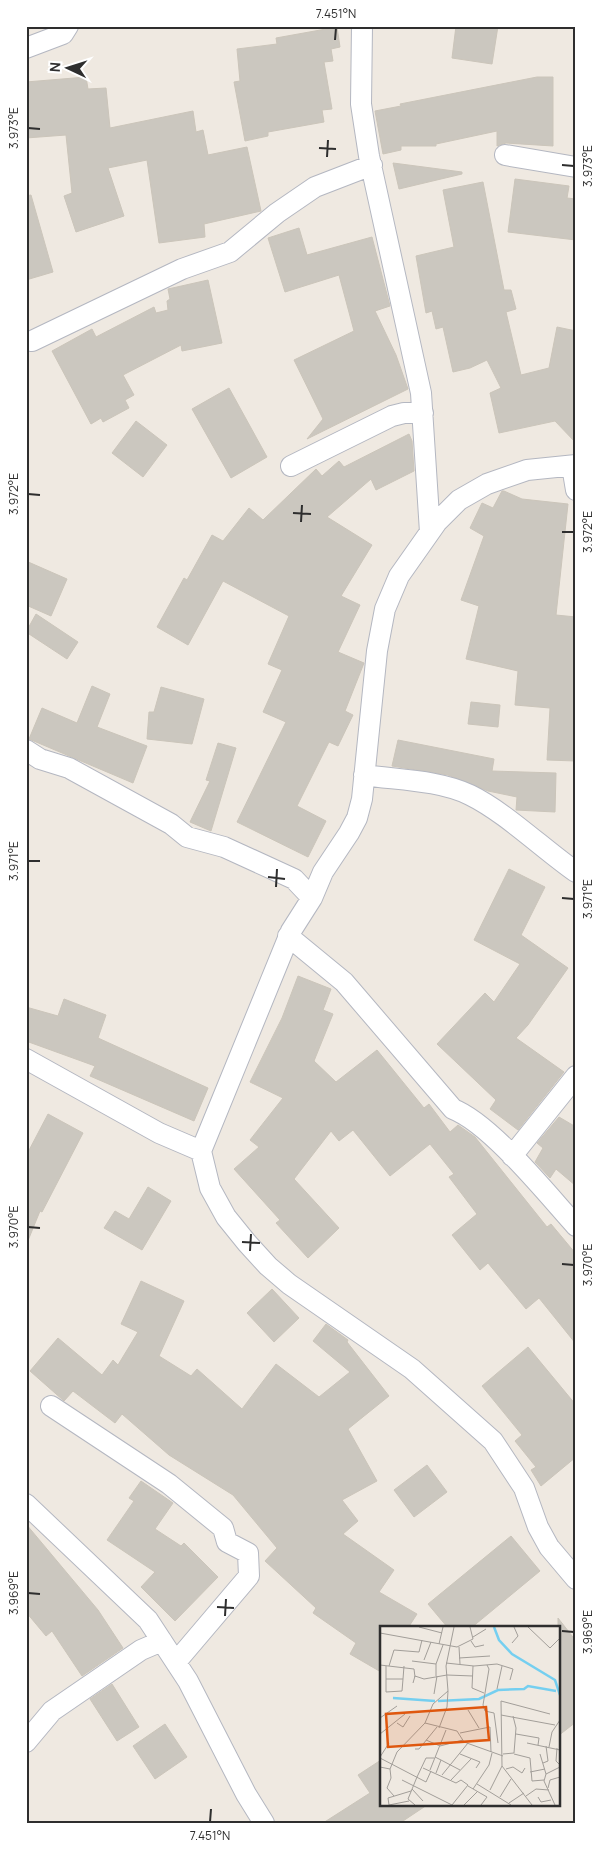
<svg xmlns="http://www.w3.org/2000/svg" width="602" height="1849" viewBox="0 0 602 1849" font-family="Manrope,sans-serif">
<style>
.building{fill:#cbc7bf;stroke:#cbc5ba}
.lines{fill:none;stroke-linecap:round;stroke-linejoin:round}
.street-casing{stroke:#b4b7c1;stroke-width:22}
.street{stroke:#fff;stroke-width:20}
.ticks{fill:none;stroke:#2e2e2e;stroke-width:2}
.inset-river{fill:none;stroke:#75cff0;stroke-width:2.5}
.inset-road{fill:none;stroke:#a29e99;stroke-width:1}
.view{fill:#df570e;fill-opacity:0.15;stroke:#df570e;stroke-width:2.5}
.inset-edge{fill:none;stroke:#2e2e2e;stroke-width:2.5}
.neatline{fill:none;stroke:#2e2e2e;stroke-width:2}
.ticks-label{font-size:12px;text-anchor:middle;fill:#2e2e2e}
</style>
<rect width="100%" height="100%" fill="#efe9e1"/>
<!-- building -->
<path class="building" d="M456,26h42l-6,38 -40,-6z
M337,27l3,20 -9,2 2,12 -9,1 8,47 -10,1 2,12 -56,10v4l-23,5 -11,-59 6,-1 -3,-32 40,-5 -1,-6z
M86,77l2,12 18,-1 4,40 83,-17 3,21 7,-2 5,25 39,-8 14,64 -57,13 1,13 -46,6 -12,-83 -39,8 16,48 -48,16 -12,-36 8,-3 -6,-58 -40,3v-56z
M537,77h16v69l-47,-3 -9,3v-15l-61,13v2h-35v4l-18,4 -8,-43 26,-5 -1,-2z
M393,163l69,9v2l-63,15z
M515,179l54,7 -2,12 9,1v41l-68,-8z
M483,182l21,108h7l5,19 -10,3 15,63 28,-7 8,-41 19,4v112l-21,-22 -56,12 -9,-40 11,-5 -14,-28 -17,8 -17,4 -10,-45 -7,2 -4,-18 -6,2 -10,-57 38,-9 -11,-57z
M31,195l22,77 -27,8v-84z
M299,228l8,27 65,-18 18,69 -15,5 21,44 12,34 -101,50 16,-20 -29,-59 60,-29 -15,-56 -54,17 -17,-54z
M208,280l14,63 -40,8 -1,-6 -58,30 11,20 -9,5 4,8 -26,14 -2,-4 -10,6 -39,-73 40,-22 4,8 58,-30 2,6 12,-3 -1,-9 3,-2 -2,-10z
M229,388l38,69 -36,21 -39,-69z
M136,421l31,24 -24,32 -31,-24z
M409,434l3,7 2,30 -38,19 -5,-11 -44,38 45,28 -31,51 19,9 -22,47 26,11 -19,48 8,4 -15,31 -9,-4 -32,64 29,15 -18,36 -71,-35 49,-100 -23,-10 19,-42 -14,-6 21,-48 -66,-35 -35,64 -31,-18 27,-49 3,2 25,-45 11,6 26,-33 14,12 53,-51 6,7 17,-15 5,6z
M502,491h2l18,8 46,5 -12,111 20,2v144l-29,-1 3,-52 -35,-3 3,-34 -52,-12 13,-53 -18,-6 23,-64 -14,-8 12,-25 11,5z
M26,561l41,18 -16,37 -25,-11z
M36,614l42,28 -11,17 -41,-27z
M92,686l18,8 -13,33 50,19 -14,37 -104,-44 13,-31 35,15z
M161,687l43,12 -12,45 -45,-5 2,-27h5z
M471,702l29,3 -2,22 -30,-3z
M398,740l96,19 -2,12 64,2 -1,39 -39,-2 1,-13 -29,-6 -40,-16 -56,-9z
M218,743l18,5 -25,83 -21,-9 20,-41 -4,-1z
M509,869l36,18 -24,48 47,33 -40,57 -12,13 48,34 -46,58 -28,-21 6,-9 -59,-56 48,-51 9,9 26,-38 -46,-24z
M298,976l33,13 -8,21 10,4 -19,47 22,21 41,-32 47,58 5,-4 21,28 8,-7 17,12 72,90 4,-3 25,30v90l-37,-46 -13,11 -38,-46 -8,7 -28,-35 25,-21 -28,-37 5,-3 -24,-30 -40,32 -37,-46 -14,11 -8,-10 -37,48 45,49 -31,30 -32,-35 4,-3 -46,-51 25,-22 -9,-7 33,-42 -33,-16 32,-64z
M64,999l42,16 -8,23 110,50 -14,33 -104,-45 5,-10 -69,-25v-34l32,9z
M48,1114l35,19 -41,79 -2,-1 -13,32 -1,-87z
M559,1117l17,10v59l-20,-17 -6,9 -15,-16 8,-14 -6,-5z
M148,1187l23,14 -29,49 -38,-22 11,-17 14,8z
M141,1281l43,20 -25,55 32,20 6,-7 45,40 34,-45 43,33 31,-25 -37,-31 13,-17 22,16 -1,2 42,54 -41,33 29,52 -35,19 16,21 -15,13 51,36 -15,22 38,22 -9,14h-27v44l-31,-18 6,-11 -43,-30 3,-5 -51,-47 12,-13 -44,-53 -64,-40 -47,-41 -7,9 -42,-32 -9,10 -34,-30 28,-33 44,37 11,-15 5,5 20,-33 -17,-8z
M272,1289l27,29 -25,24 -27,-29z
M528,1347l48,58v52l-35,29 -10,-16 5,-3 -21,-26 7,-6 -40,-49z
M427,1465l20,27 -33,25 -20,-27z
M141,1481l32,22 -18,26 26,17 3,-3 34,34 -43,44 -34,-34 14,-15 -48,-32 27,-39 -5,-3z
M26,1524l72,86 25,38 -41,28 -30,-45 -6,5 -20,-24z
M511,1536l29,35 -69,57h-23l-20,-24z
M558,1618l18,23v81l-18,14z
M112,1684l27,43 -22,14 -27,-42z
M165,1724l22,33 -32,22 -22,-33z
M381,1760v45h46l-27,18h-77l47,-30 -12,-18z"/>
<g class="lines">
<defs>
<path id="street" d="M362,26l-1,78 8,52 52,237 9,139
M26,48l37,-14 5,-8
M505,155l71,12
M32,341l150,-72 48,-17 47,-39 38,-26 57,-22
M291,466l101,-50 12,-3h19
M572,466l4,24
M26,750l14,9 29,9 102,56 16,13 37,10 70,32 18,19
M364,775c34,5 75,5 106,20 35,17 73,54 106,77
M288,936l56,46 109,127c38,15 94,85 123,117
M26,1059l133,74 42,18 9,37 16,29 21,26 21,23 21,18 123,85 81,72 31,47 14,39 11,20 27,32
M201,1151l90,-220 21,-33 11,-26 26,-39 8,-15 5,-19 15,-148 8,-42 14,-33 38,-54 22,-22 28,-16 40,-14 49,-5
M512,1156l64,-80
M51,1406l118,78 54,44 4,14 21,11 1,23 -73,86
M26,1504l122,116 40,61 58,113 18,29
M26,1742l26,-31 89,-61 21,-9"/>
</defs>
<!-- street casing -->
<use href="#street" class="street-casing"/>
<!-- street -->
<use href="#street" class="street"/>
</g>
<!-- ticks -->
<path class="ticks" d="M335,40l1,-12M28,128l12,1M319,148l17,1M327,157l1,-17M562,165l12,1M28,494l12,1M293,513l18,1M301,522l1,-17M562,532h12M28,861h12M268,877l17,2M276,887l1,-18M562,898l12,1M28,1227l12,1M242,1242l18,1M250,1251l1,-17M562,1264l12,1M28,1593l12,1M217,1607l17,1M225,1616l1,-17M562,1631l12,1M210,1822l1,-13"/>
<!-- overview -->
<g transform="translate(380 1626)">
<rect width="180" height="180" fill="#efe9e1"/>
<path class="inset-river" d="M114,1l5,13 13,14 43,26 5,15M13,72l42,3M58,75l41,-2 19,-9 26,-1 4,-3 28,5"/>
<path class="inset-road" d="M39,1l23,6M148,1l22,21 10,-10M0,7l77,14 16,-8 -3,-12M93,11l13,-8M91,15l4,6 9,-2M132,17l6,-7 -4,-9M59,18l4,-17M79,21l1,17M79,32l31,-2M44,34l7,-18M32,35l24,3M66,37l28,3 23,-2 16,5 -3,11M0,39l34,4 1,8M107,39l2,4 -6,36 2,6 9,2 4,30M6,40v26l16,-1 1,-12M9,40l5,-16 25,2 3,-12M93,40l-1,22 12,5M56,50v-12l7,-19M6,53h17l1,-13M33,57l2,-7 9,3 23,-4 26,1M117,63l5,-23M54,68l3,-18M88,84l11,18M121,89l54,10M0,92l17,-12M17,97l6,4 7,-11M45,97l32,8 7,11 39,14M59,102l8,-21 1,-16M80,107l30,-6 1,25M0,108l25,-20M136,108l23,4 -1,7M46,114l14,6 23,-6M147,117l33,7M169,121l3,-15 8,-12M177,122l-1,13 4,4M35,123h4l18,-22M80,128l20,8 -4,6M123,128l11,-1 2,-25 -3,-12M134,128l16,4 2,23 12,-1M160,128l6,20 -2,7 11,24M0,131l9,-14M55,131l6,3 -5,13M0,132l46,24 5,-11M61,134l19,10M163,137l5,-2 -2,-15M122,140l30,39M0,141l10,2 7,-17 28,-29 8,-19 15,-13 -2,-25 8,-39M43,142l33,15 5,-3 7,5 -16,20M10,143l1,9 -4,10 7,8M126,143l7,-2 9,6 3,-5M50,144l16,-40M150,146l15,-3M166,148l14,-7M62,149l26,-32M22,154l50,25M71,154l20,-21M97,158l34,21M88,160l19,11 -6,8M168,162l2,-8 10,-3M32,163l11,12M93,163l16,-24 3,-12M110,164l12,-24 -1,-65 49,13M146,170l10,-7 13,1M120,171l11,-18M158,171l3,5 10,-2M129,177l15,-10M9,179l-1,-7 23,-7M9,179l20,-4M35,179l-7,-6 9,-22 9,-19h8M84,179l14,-14"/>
<path class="view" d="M106,81l3,33 -101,7 -2,-33z"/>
<rect width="180" height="180" class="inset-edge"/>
</g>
<!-- border -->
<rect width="602" height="1849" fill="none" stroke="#ffffff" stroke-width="55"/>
<!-- north arrow -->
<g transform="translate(68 68) rotate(274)" stroke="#ffffff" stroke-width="4" paint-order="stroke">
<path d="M0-4L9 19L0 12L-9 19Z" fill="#2e2e2e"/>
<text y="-8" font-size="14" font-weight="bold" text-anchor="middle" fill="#2e2e2e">N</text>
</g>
<rect x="28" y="28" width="546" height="1794" class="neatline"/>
<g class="ticks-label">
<text x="336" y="18">7.451°N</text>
<text transform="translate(14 128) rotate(-90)" y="4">3.973°E</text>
<text transform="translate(588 166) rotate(-90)" y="4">3.973°E</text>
<text transform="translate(14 494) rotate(-90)" y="4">3.972°E</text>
<text transform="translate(588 532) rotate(-90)" y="4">3.972°E</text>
<text transform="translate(14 861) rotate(-90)" y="4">3.971°E</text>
<text transform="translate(588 899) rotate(-90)" y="4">3.971°E</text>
<text transform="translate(14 1227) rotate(-90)" y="4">3.970°E</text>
<text transform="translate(588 1265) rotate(-90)" y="4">3.970°E</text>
<text transform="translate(14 1593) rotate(-90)" y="4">3.969°E</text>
<text transform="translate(588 1632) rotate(-90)" y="4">3.969°E</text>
<text x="210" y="1840">7.451°N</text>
</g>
</svg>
